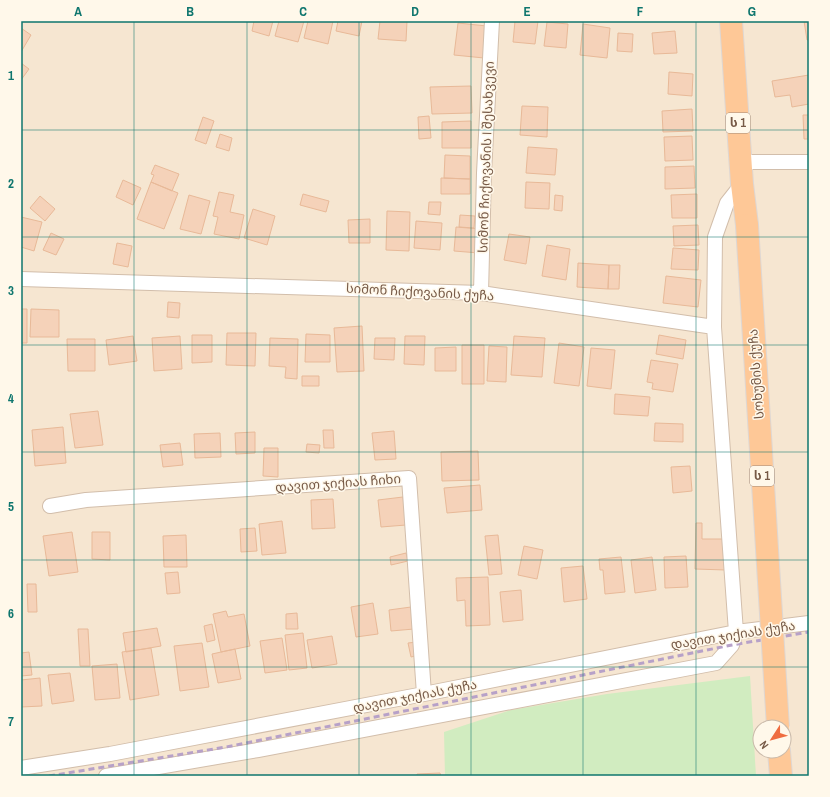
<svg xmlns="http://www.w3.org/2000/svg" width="830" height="797" viewBox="0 0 830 797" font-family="'Archivo Narrow','Noto Sans Georgian',sans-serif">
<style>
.residential{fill:#f6e6d1;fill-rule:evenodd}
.green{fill:#d1ecc0}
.building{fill:#f5d2b9;stroke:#e8b998}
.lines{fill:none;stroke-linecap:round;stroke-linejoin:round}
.minor-casing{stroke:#d2beab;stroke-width:16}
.trunk-casing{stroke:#ded7d3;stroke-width:24}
.minor{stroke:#fff;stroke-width:14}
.trunk{stroke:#fec897;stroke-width:22}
.rail{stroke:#b7a1c8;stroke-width:3;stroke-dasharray:6 4;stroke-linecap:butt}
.trunk-bridge-casing{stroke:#ded7d3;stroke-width:24;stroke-linecap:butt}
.trunk-bridge{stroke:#fec897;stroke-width:22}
.grid{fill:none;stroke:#0f766e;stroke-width:1;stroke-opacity:0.55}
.labels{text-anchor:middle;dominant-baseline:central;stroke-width:3;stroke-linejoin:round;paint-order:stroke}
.shield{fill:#fff8ea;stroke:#a08978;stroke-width:1}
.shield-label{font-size:12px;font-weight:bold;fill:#775a47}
.street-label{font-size:13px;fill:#775a47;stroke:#fff8ea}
.neatline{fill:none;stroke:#0f766e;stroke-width:1.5}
.grid-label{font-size:13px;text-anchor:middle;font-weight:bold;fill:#0f766e}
</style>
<rect width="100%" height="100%" fill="#fef4e3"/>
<!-- residential -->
<path class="residential" d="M21,21h788v755h-788zM760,727h24v24h-24z"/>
<!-- green -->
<path class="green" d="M750,676l6,100h-311l-1,-44 67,-22 96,-16z"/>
<!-- building -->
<path class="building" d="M254,21h19l-4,15 -17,-5z
M279,21h25l-6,21 -23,-6z
M308,21h25l-5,23 -24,-6z
M338,21h24l-3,15 -23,-5z
M380,21h27l-1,20 -28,-2z
M515,21h23l-3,23 -22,-2z
M804,21h5v19h-2z
M547,22l21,2 -2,24 -22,-2z
M458,23l29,3 -3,32 -30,-3z
M583,24l27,4 -3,30 -27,-3z
M21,28l10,7 -10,17z
M675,31l2,22 -23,1 -2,-21z
M618,33l15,1 -1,18 -15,-1z
M21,63l8,6 -8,11z
M669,72l24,2 -1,22 -24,-2z
M809,75v29l-17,3 -2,-12 -15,2 -3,-16z
M471,86l1,27 -40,1 -2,-27z
M522,106l26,1 -1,30 -27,-2z
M692,109l1,22 -30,1 -1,-21z
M803,115h6v24h-5z
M429,116l2,22 -12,1 -1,-22z
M203,117l11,4 -8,23 -11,-4z
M471,121v27h-29v-26z
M220,134l12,4 -3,13 -13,-4z
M692,136l1,24 -28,1 -1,-24z
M528,147l29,2 -2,26 -29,-2z
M445,155l25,1v23l-26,-1z
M155,165l24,9 -7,17 -21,-9 3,-7 -3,-1z
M694,166l1,22 -30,1v-22z
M441,178l29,1v15h-29z
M123,180l18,8 -8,17 -17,-8z
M151,182l27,11 -14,36 -27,-10z
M526,182l24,1 -1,26 -24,-1z
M219,192l15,3 -4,17 14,3 -5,24 -25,-5 4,-17 -5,-1z
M303,194l26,7 -3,11 -26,-7z
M697,194v24h-25l-1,-23z
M189,195l21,6 -9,33 -21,-5z
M555,195l8,1 -1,15 -8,-1z
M40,196l15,13 -10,12 -15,-13z
M429,202h12l-1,13 -12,-1z
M253,209l22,7 -8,29 -23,-7z
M387,211l23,1 -1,39 -23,-1z
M460,215l15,1 -1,12 -15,-1z
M21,217l21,5 -8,29 -13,-4z
M370,219v24h-21l-1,-23z
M416,221l26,2 -2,27 -26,-2z
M698,225l1,20 -25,1 -1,-20z
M456,227l25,2 -2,24 -25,-2z
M51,233l13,6 -8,16 -13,-5z
M509,234l21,3 -4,27 -22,-4z
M117,243l15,3 -4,21 -15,-3z
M547,245l23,4 -4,31 -24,-4z
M673,248l26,2 -1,20 -27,-1z
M578,263l31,2 -1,24 -31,-2z
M609,265h11l-1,24h-11z
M666,276l35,4 -3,27 -35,-4z
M168,302l12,1 -1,15 -12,-1z
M21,309h6v34h-6z
M31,309l28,1v27h-29z
M362,326l2,45 -27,1 -3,-44z
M227,333h29l-1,33 -29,-1z
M306,334l24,1v27h-25z
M192,335h20v27l-20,1z
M659,335l27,5 -3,19 -27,-5z
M133,336l4,25 -28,4 -3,-25z
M180,336l2,33 -28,2 -2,-33z
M405,336h20l-1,29 -20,-1z
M514,336l31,2 -3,39 -31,-2z
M270,338l28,1 -1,40 -12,-1 1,-11 -17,-1z
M375,338h20l-1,22 -20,-1z
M67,339h28v32h-27z
M559,343l25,4 -5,39 -25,-3z
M462,345h22v39h-22z
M489,346l18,1 -1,35 -19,-1z
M456,347v24h-21v-23z
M591,348l24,2 -4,39 -24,-3z
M651,360l27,4 -5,28 -21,-3 1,-6 -6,-1z
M302,376h17v10h-17z
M615,394l35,3 -2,19 -34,-2z
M98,411l5,34 -28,3 -5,-34z
M655,423l28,1v18l-29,-1z
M63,427l3,36 -31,3 -3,-36z
M323,430h10l1,18h-10z
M394,431l2,28 -21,1 -3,-27z
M255,432v21l-19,1 -1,-21z
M220,433l1,24 -26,1 -1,-24z
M180,443l3,22 -20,2 -3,-22z
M307,444l13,1 -1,8 -13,-1z
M264,448h14v29l-15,-1z
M478,451l1,29 -37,1 -1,-29z
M690,466l2,25 -19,2 -2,-26z
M480,485l2,25 -35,3 -3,-25z
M403,497l3,28 -25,2 -3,-27z
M333,499l2,29 -23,1 -1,-29z
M282,521l4,32 -24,2 -3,-31z
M696,523h6v16h25l-1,31 -31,-1z
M255,528l2,23 -16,1 -1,-23z
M72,532l6,40 -29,4 -6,-40z
M92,532h18v28l-18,-1z
M186,535l1,32h-23l-1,-31z
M498,535l4,39 -13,1 -4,-39z
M524,546l19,4 -6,29 -19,-4z
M406,553l2,8 -17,4 -1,-8z
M686,556l2,31 -23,1 -1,-31z
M621,557l4,35 -20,2 -2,-24h-3l-1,-11z
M652,557l4,33 -21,3 -4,-33z
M583,566l4,33 -23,3 -3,-34z
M178,572l2,21 -13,1 -2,-21z
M488,577l2,48 -24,1 -1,-26 -8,1 -1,-23z
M27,584h9l1,28h-9z
M521,590l2,30 -20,2 -3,-30z
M373,603l5,31 -22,3 -5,-30z
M411,607l3,22 -23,2 -2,-21z
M226,611l2,6 16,-3 6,32 -29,6 -8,-38z
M297,613l1,16h-12v-15z
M212,624l3,16 -8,2 -3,-16z
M157,628l4,18 -35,6 -3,-19z
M78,629h10l2,37h-10z
M303,633l4,35 -18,2 -4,-35z
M332,636l5,28 -25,4 -5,-28z
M282,638l5,32 -22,3 -5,-32z
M417,642l2,13 -8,2 -3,-14z
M202,643l7,44 -29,4 -6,-45z
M151,648l8,47 -29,5 -8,-48z
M235,649l6,30 -23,4 -6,-29z
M29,652l3,23 -11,1v-23z
M117,664l3,34 -25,2 -3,-34z
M70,673l4,28 -22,3 -4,-29z
M40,678l2,28 -21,1v-27z
M440,773l1,3h-24v-2z"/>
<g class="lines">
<defs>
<path id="minor" d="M741,162h68
M21,279l460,14 233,34 1,-90 12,-34 15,-19
M481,293l3,-120 8,-152
M50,506l36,-6 323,-22 15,216
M21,768l89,-14 314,-60 312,-62 73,-9
M106,776l152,-26 458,-87 16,-18 4,-13 -22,-305"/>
<path id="trunk" d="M731,21l11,163 5,41
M779,751l2,25"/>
</defs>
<!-- minor casing -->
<use href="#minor" class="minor-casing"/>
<!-- trunk casing -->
<use href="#trunk" class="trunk-casing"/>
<!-- minor -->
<use href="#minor" class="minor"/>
<!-- trunk -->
<use href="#trunk" class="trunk"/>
<!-- rail -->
<path class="rail" d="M49,776l177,-29 506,-102 77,-13"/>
<defs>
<path id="trunk-bridge" d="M747,225l31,502"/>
</defs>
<!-- trunk-bridge casing -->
<use href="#trunk-bridge" class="trunk-bridge-casing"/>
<!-- trunk-bridge -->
<use href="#trunk-bridge" class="trunk-bridge"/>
</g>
<!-- grid -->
<path class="grid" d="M134,21v755M247,21v755M359,21v755M471,21v755M583,21v755M696,21v755M21,130h788M21,237h788M21,345h788M21,452h788M21,560h788M21,667h788"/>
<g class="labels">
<!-- shield labels -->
<g class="shield">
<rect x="726" y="113" width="24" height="20" rx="3"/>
<rect x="750" y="466" width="24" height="20" rx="3"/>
</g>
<g class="shield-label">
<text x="738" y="123">ს 1</text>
<text x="762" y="476">ს 1</text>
</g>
<!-- street labels -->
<g class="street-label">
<text transform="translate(486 157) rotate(-88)">სიმონ ჩიქოვანის I შესახვევი</text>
<text transform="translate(420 292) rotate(3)">სიმონ ჩიქოვანის ქუჩა</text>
<text transform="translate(756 374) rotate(-94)">სოხუმის ქუჩა</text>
<text transform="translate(338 483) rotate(-4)">დავით ჯიქიას ჩიხი</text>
<text transform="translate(733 635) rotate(-9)">დავით ჯიქიას ქუჩა</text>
<text transform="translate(415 696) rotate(-11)">დავით ჯიქიას ქუჩა</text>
</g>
</g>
<!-- border -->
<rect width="830" height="797" fill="none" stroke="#fff8ea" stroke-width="44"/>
<!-- north arrow -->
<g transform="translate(772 739) rotate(234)"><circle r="19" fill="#fff8ea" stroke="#c9b9a9"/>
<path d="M0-3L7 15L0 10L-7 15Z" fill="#ef6d40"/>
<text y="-6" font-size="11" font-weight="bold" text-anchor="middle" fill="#775a47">N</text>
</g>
<rect x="22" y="22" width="786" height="753" class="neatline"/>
<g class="grid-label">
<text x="78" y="16">A</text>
<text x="190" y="16">B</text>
<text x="303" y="16">C</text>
<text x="415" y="16">D</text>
<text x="527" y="16">E</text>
<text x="640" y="16">F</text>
<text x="752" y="16">G</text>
<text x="11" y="80">1</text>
<text x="11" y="188">2</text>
<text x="11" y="295">3</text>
<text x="11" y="403">4</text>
<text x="11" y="511">5</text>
<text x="11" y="618">6</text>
<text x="11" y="726">7</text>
</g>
</svg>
